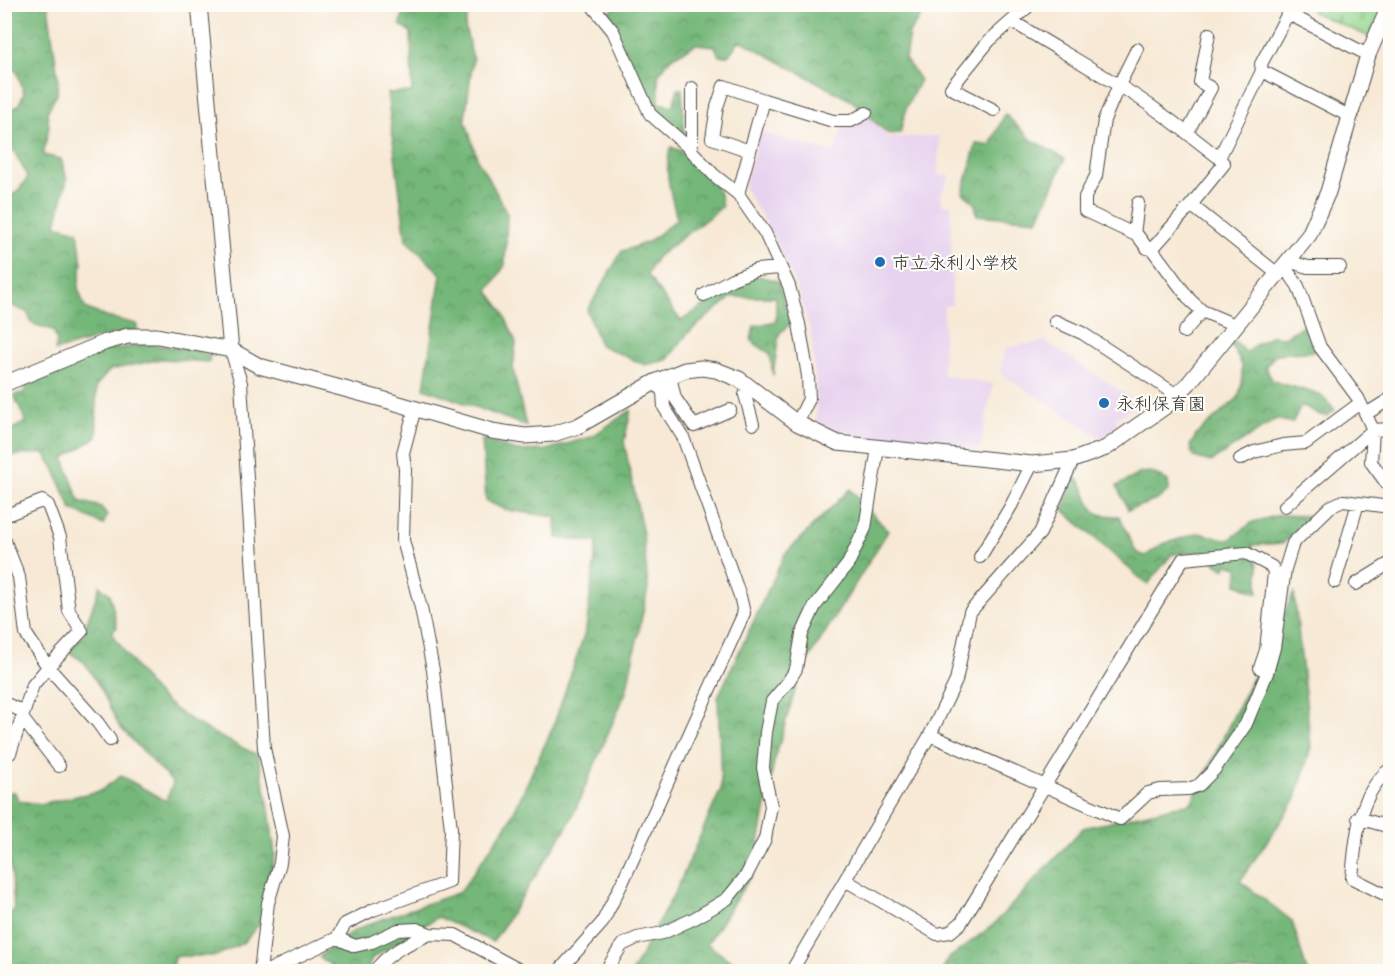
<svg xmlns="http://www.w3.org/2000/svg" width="1395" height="976" viewBox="0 0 1395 976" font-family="Delius,'Klee One',sans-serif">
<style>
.built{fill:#e7d2ef}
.forest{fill:url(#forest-crowns);stroke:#507152;stroke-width:1.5}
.cemetery{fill:url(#cemetery-stones);stroke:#5e805c;stroke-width:1.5}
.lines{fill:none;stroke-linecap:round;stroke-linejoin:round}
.minor-casing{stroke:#4a4844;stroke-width:14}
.tertiary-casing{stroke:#4a4844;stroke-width:17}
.minor{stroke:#fff;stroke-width:12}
.tertiary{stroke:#fff;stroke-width:15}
.poi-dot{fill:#1f6fb2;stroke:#fdfcf7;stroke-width:2}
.labels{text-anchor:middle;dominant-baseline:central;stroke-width:4.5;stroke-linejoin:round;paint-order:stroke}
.poi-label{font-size:18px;fill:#2b2b2b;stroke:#fdfcf7;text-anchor:start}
</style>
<defs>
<pattern id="forest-crowns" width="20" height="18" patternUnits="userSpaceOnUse" patternTransform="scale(1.5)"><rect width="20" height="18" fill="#75b779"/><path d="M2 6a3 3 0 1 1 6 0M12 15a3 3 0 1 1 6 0" fill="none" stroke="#609563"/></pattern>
<pattern id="cemetery-stones" width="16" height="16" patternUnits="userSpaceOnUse" patternTransform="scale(1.5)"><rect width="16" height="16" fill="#92d68e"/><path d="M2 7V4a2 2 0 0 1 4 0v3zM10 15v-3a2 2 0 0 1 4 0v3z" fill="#7eb87b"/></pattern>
</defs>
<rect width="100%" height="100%" fill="#fdfcf7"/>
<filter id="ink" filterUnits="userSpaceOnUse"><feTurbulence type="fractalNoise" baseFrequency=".0167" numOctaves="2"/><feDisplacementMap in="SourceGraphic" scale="12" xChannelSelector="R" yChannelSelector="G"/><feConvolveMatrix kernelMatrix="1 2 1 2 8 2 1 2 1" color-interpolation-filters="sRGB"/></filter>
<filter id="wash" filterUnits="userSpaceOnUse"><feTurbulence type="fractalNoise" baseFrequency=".008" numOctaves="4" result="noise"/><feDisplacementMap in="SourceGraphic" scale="24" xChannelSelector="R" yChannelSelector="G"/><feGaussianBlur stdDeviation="1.35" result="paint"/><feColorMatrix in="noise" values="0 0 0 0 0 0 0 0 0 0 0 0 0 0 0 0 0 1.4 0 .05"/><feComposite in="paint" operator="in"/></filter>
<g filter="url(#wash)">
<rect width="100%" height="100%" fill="#f7e9d5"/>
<!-- built -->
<path class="built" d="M868,117l20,21 51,-2 -1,39 12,1 -9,18 1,11h9l1,100 -8,1 -1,69 50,9 -13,65 -112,-12 -43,-11 -7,-4 -2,-5v-30l-5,-55 -17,-51 -23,-50 -27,-44 16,-55 74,21 9,-27z
M1045,341l95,63 -25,15 5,7 -18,12 -102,-65 5,-25z"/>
<!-- forest -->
<path class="forest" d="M619,4l309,1 -19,28 -4,26 15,21 -14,28 -6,25 -12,1 -36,-33 -112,-61 -12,16h-9l-4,-10 -19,-2 -25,14 -13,17 1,28 14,3 5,-17h4l3,47 -5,-1 -26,-23 -47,-98z
M5,5h43l10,73 -1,16 -10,18 2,15 -6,28 18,4 6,20 -11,46 22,6 4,33 -4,24 7,20 21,9 31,7v6l-38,8 -44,13 2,-11 -4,-10 -21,-6 -5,-12 -22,-9 -1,-105c12,-2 17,-11 24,-21l-17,-31 -6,-5v-29l13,-6 6,-13 -7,-21 -12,-8z
M406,5h64l-5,22 8,31 -8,61 13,42 15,25 14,28 -2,51 -17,26 14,19 14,32 -3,27 13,57 -102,-38 17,-114 -35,-34 -19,-147 25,-1 -1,-60 -11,-7z
M1005,114l27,26 33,19 -27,61 -61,-5 -2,-12 -12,-10 13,-49 14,1z
M671,147l10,4 38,39 3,17 -65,50 -10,18 34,46 55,-37 23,-8 19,5 13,42 -12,11 -6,42 -3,-22 -19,-13 3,-15 22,-5v-24h-44l-44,36 -21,27 -22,5 -45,-20 -13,-34 35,-60 26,-9 29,-23c-6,-25 -14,-47 -6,-72z
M1304,325l12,26 -40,3 -11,13 8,14 47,14 15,15 -8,6 -7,-1 -18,-10 -10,18 -16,-4 -65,43 -18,-5 -3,-11 7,-12 41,-36 4,-15v-18l-11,-20 4,-3 12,11 8,-8 16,-9 14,1z
M147,344l48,6 15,6 -1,6 -48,-3 -51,11 -14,16 1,51 -33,21 15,43 22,6 6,9 -4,9 -32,-16 -17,-41 -10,-15 -35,3c-9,-22 -1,-25 17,-34l-12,-27 11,-3v-7l75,-34z
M631,410l-7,32 19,92 5,54 -22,104 -56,130 -77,120 -55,-25 -66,41 -5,13h-34v-4l-14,-10 31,-24 21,-10 89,-31 49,-70 44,-95 33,-98 11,-87 -40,-4 -1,-21 -50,-7 -20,-9 -4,-62 35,12 29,-1 45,-13z
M1151,472l17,9 1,9 -12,10 -29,10 -11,-24 24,-13z
M1073,476c17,11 13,32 26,38 5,2 14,2 20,2l17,36 9,4 18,-12 36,-11 30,7 24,-18 26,-7 37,1 -33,27 -31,2 6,21v27l-21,-9 1,-17 -12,-3 -1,5 -25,-17 -28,2 -24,30 -7,-5 -78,-69z
M850,489l38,42 -88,142 -26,89 -20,109 -47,73 38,27 -113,1 46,-86 43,-97 -3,-92 67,-143z
M100,586l10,8 7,34 -6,4c14,20 28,42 44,60 28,28 67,46 103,63l10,47 7,53 -7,27 -5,38 -20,23 -27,13h-42l-2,15 -167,1 -1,-54 10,-8 -2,-33 -7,-39v-43l9,-4 5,10 21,3 60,-13 21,-15 45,25 7,-18 -54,-57 -18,-37 -16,-26 -16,-11 16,-20 2,-10z
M1294,593l17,154 -15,52 -56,82 52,40 15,50 -366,1 8,-14 44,-33 90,-97 108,-25z"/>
<!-- cemetery -->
<path class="cemetery" d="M1317,5h66l-13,32 -58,-25z"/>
</g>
<g filter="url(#ink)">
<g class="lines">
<defs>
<path id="minor" d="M591,4l22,27 37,83 38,33 26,28 24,19
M1293,4l-32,60 1,7 87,45
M1289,14l79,41
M1012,21c35,22 71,42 106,64 36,21 68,47 101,73
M1137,49l-18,36 -15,35 -8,56 -11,21v14l53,25 9,12 5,1 38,51 12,11 33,14
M1262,71l-43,87 5,6 -33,41 88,70
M692,88v56
M994,110l-43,-22 38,-47 42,-37
M1187,133l24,-45 -11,-6 9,-48
M750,151l-38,-13 5,-31 7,-21 40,14
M1134,234l4,-31
M1152,249l39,-44
M1288,261l20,6h32
M1284,266l14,20 22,61 38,51 10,21 5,11 -2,32 19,26
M704,295l28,-16 24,-9 24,-2
M1055,321l27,12 95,62
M1184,332l18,-21
M231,350l10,33 23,365 19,88 -3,27 -12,40 -8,69
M670,376l5,22 19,28 36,-16
M750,387l-5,8 8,29
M1366,414l24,-15
M797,423l12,-24 -1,-23 -9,-52 -10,-38 -24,-53 -27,-39 26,-94 69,21h18l15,-8
M1240,459l14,-7 29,-7 23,-2 54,-40
M1285,506l88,-76 17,-1
M4,516l38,-15 6,4 12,32 9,74 13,20 -34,36 -22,-33 -7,-57 -15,-38
M980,557l31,-51 21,-42
M1335,582l23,-79
M1356,584l34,-21
M4,703l20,9
M22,718l37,48
M930,735l190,84 28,-26 12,-3 29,-1 10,-4 15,-15 32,-46 21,-51 7,-25 11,-79 8,-26 37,-36 13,-6 47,6
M10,753l23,-68 15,-18 50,56 12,17
M1390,769c-33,26 -34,70 -38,109l38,19
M1358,818l32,9
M845,880l92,54 13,-2 11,-9 222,-364 63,-6 26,14 2,5 -8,78 -6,18
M337,938l18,8 17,-4 26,-12 19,-1 13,5 25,1 68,37
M265,972l72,-34 8,-14 28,-14 76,-28 2,-53 -18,-159 -12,-62 -18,-68 2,-70 -2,-17 12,-45
M374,972c14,-20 35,-29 56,-38
M558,972l44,-49 21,-42 121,-268 -4,-17 -57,-159 -19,-30 -1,-15 -8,-10
M605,972l17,-27 15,-7 26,-5 32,-15 32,-19 19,-23 19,-37 6,-33 -8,-38 3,-36 6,-31 16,-19 8,-13 6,-35 13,-28 33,-42 17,-36 13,-80
M791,972l139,-237 26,-54 14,-69 70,-79 33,-73"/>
<path id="tertiary" d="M199,4l32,346
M4,384l102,-42 22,-6h29l74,14 28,16 130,35 103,30 33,5 28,-2 25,-8 77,-44 30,-12 17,-2 14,2 23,9 58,44 41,20 194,21 41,-4 33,-12 60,-42 23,-23 120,-148 19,-43 40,-137 22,-51"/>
</defs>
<!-- minor casing -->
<use href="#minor" class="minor-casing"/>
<!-- tertiary casing -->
<use href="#tertiary" class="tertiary-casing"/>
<!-- minor -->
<use href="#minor" class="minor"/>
<!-- tertiary -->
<use href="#tertiary" class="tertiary"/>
</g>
</g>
<!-- markers -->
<g class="poi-dot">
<circle cx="880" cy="262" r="6"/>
<circle cx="1104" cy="403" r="6"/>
</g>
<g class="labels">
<!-- poi labels -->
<g class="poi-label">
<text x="892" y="262">市立永利小学校</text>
<text x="1116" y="403">永利保育園</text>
</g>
</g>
<!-- margin -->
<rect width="1395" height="976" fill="none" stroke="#fdfcf7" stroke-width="24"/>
</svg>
